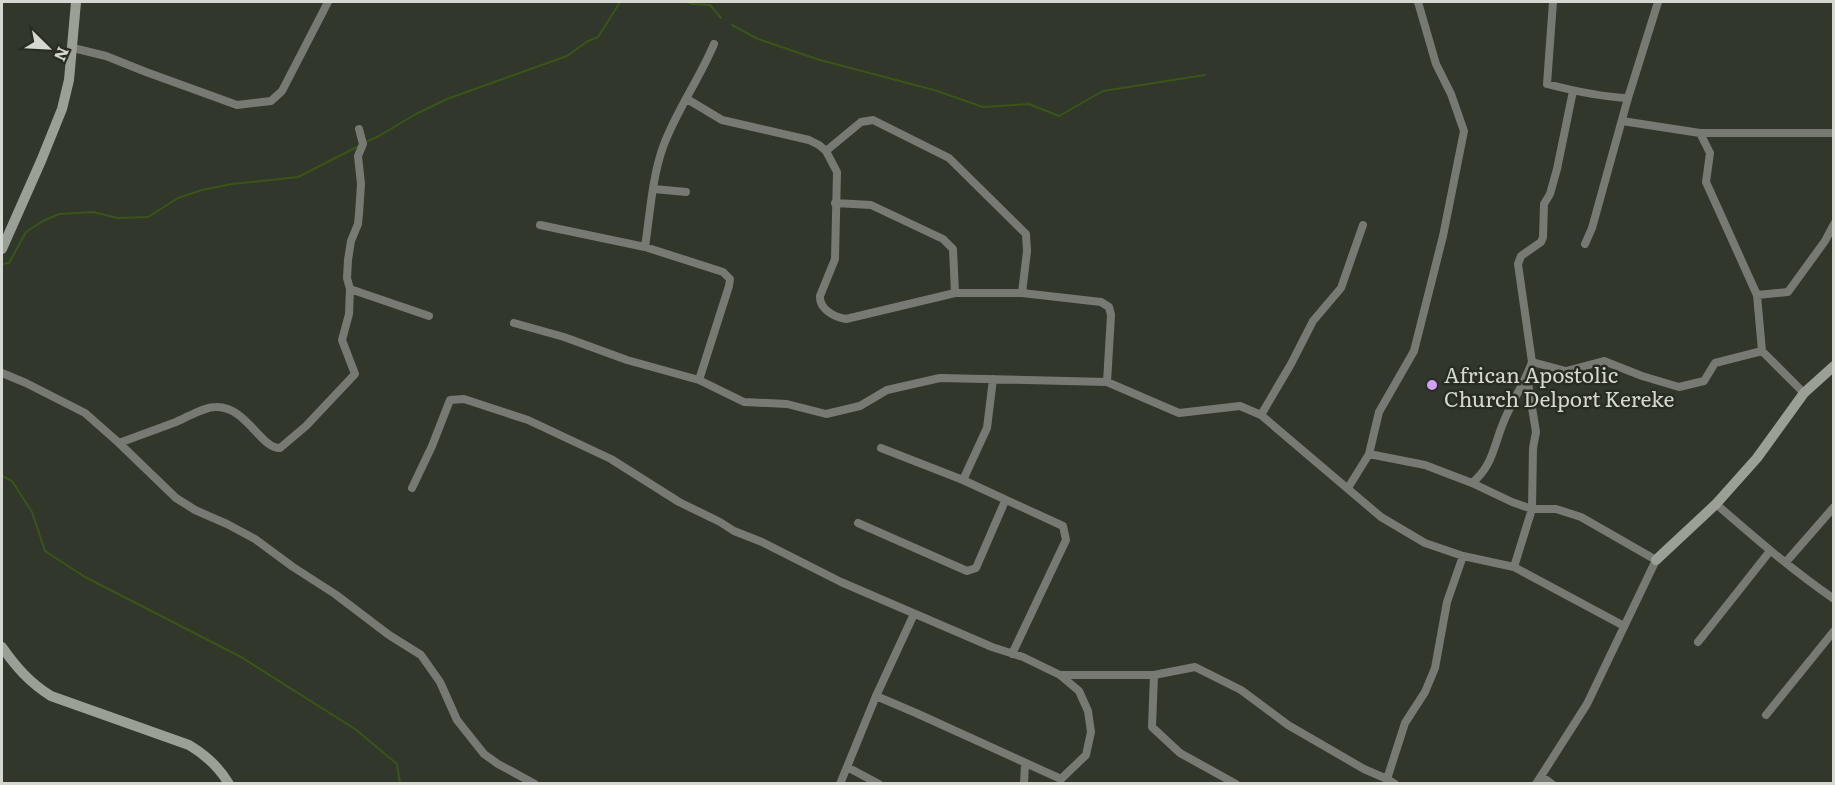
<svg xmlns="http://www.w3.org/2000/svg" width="1835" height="785" viewBox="0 0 1835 785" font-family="Literata,serif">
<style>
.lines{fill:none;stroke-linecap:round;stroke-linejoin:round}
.stream{stroke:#3b5417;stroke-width:2}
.street{stroke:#777a73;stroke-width:8}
.secondary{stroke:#9ba096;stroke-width:10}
.poi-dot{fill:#d29dfd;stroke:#282d21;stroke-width:2}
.labels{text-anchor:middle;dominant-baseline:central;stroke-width:5;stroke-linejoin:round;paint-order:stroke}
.poi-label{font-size:21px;fill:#d5d8d1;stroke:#282d21;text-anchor:start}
</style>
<rect width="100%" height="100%" fill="#31372b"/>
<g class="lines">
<!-- stream -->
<path class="stream" d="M687,2l6,2 17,1 11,13
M732,25l26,14 62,21 114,30 49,17 46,-3 30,12 44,-25 102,-16
M364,143l15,-7 37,-22 31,-15 120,-43 21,-15 10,-4 22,-35
M3,264l6,-1 17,-31 17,-11 16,-7 34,-2 25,6 30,-1 30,-19 24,-8 30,-6 66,-7 61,-31
M2,476l10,5 20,31 13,39 40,26 156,80 114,72 42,35 3,20"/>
<!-- street -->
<path class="street" d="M1553,2l-6,82c27,7 53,13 81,14
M73,48l33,8 40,16 91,33 34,-4 11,-10 46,-89
M687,99l35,21 87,20 10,5 7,6 11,21 -2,87 -15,37c-1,13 14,21 26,23l109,-26h67l79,9 8,5 2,8 -4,67
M1622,121l78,12h134
M1700,133l10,20 -4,29 51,113 5,56 42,42
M826,151l35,-29 12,-2 76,38 77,76 1,17 -5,42
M654,189l32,3
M835,203l36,2 72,34 10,10 2,44
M540,225l105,22 78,25 7,7 -1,7 -30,94
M1585,244l7,-16 36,-130 30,-96
M645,247c5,-33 7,-69 18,-100 13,-36 36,-67 51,-103
M350,289l79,27
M1757,295l31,-3 37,-51 9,-17
M514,323l50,14 63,23 72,20 45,22 43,2 39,10 34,-8 27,-16 53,-12 167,4 72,31 61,-7 21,9 120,102 44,26 38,13 51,11 110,59
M1532,362l34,9 38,-10 38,15 37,11 25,-6 11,-18 47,-12
M2,373l24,10 59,30 34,30 57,55 19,12 32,14 28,15 38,28 42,27 54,41 32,20 19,27 17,38 27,34 14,10 37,20
M1261,415l30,-51 22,-43 28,-33 22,-63
M119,443c19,-7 38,-14 57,-21 12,-5 27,-15 40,-15 30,-1 45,42 64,41l26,-22 49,-52 -13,-34 7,-26 1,-25 -3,-11 1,-18 3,-19 7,-17 1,-10 2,-30 -3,-28 5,-12 -4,-15
M881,448l82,32 100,46 3,14 -54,114
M1369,454l56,11 47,18 40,19 20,7h24l25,8 75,43 -69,144 -51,80
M963,480l24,-52 6,-49
M1472,483c20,-17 21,-34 30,-57 8,-22 22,-41 30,-64l-14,-98 3,-8 20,-14 2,-5 1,-33 6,-10 7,-25 16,-78
M412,488l20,-42 18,-46 14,-1 64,21 83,39 68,43 41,20 14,9 28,11 79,40 151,65 31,10 37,18h94l41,-8 46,23 47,35 76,44 23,10
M1348,488l21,-34 10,-42 35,-61 29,-115 21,-105 -13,-37 -15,-30 -18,-62
M1716,504c38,33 76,66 118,95
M858,523l109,48 9,-3 29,-67
M1786,562l48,-55
M1514,567l18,-58 1,-61 3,-16 -9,-55
M1698,642l72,-91
M1154,675l-2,52 28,26 56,31
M876,696l40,17 145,66 25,-24 5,-23 -3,-21 -9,-20 -19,-16
M1766,715l68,-84
M847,767l32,17
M1541,776l11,8
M840,784l36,-88 38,-82
M1024,784l1,-20
M1395,784l-8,-5 18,-56 20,-31 10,-24 12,-66 16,-46"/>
<!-- secondary -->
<path class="secondary" d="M2,249l39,-88 21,-52 7,-29 7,-78
M1656,560l60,-56 41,-46 47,-65 30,-27
M2,647c14,20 28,36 49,49l138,49c17,10 30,22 40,39"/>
</g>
<!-- markers -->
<circle class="poi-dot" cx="1432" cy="385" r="6"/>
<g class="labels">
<!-- poi labels -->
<g class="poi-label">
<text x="1444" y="373">African Apostolic<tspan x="1444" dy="24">Church Delport Kereke</tspan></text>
</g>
</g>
<!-- border -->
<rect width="1835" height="785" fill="none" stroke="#d5d8d1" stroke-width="6"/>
<!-- north arrow -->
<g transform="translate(48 48) rotate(114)" stroke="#282d21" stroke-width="4.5" paint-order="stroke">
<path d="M0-4.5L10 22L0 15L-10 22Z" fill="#d5d8d1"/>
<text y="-9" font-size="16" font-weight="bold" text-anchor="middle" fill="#d5d8d1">N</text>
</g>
</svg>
